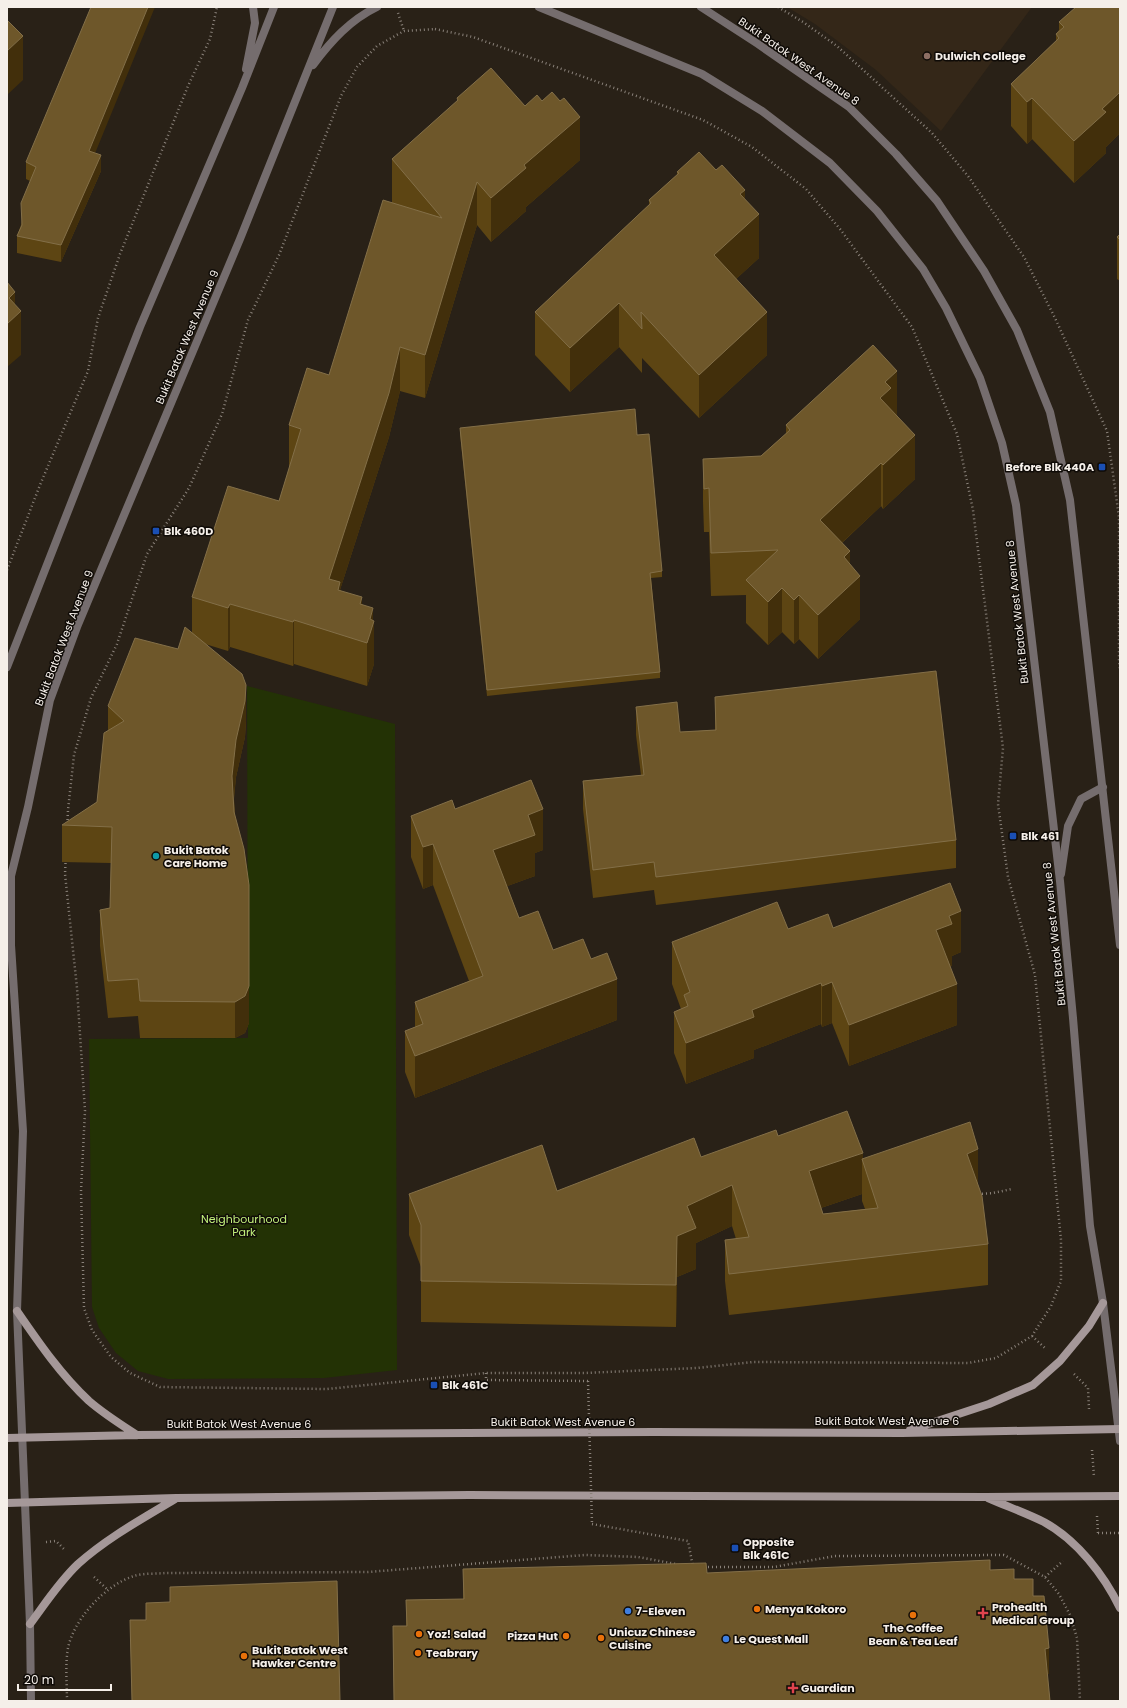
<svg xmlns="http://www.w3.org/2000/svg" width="1127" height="1708" viewBox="0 0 1127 1708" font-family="Poppins,sans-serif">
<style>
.built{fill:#342718}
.green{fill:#233205}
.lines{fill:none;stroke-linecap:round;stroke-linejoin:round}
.path{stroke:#8a827a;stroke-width:2.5;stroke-dasharray:1 3;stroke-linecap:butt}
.lane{stroke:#756d6e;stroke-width:8}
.street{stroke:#756d6e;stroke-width:8}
.secondary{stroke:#a59899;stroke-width:8}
.path-bridge{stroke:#8a827a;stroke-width:2.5;stroke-dasharray:1 3;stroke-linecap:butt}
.wall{fill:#5d4513;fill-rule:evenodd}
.shaded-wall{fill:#422f0b}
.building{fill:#6e572a;stroke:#836f48}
.education-dot{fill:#8d6e63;stroke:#0f0b07;stroke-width:1.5}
.transit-dot{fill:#1a4fb4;stroke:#0f0b07;stroke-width:1.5}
.culture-dot{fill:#0f9aa8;stroke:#0f0b07;stroke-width:1.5}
.food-dot{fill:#e8710a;stroke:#0f0b07;stroke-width:1.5}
.shop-dot{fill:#3f7fe0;stroke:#0f0b07;stroke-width:1.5}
.health-dot{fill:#e0444e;stroke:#0f0b07;stroke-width:1.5}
.labels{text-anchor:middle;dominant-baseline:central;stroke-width:3;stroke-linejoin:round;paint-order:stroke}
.poi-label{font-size:11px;font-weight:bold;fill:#f5efe9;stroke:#0f0b07;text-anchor:start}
.street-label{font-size:11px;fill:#f5efe9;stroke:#0f0b07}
.park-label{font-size:11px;fill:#c2f07c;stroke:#0f0b07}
</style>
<rect width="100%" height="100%" fill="#292117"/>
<!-- built -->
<path class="built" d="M787,7h245l-91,124 -65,-61 -61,-46z"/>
<!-- green -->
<path class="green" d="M247,686l148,38 2,646 -73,8 -156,1 -30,-8 -22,-18 -17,-25 -7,-21 -3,-268 159,-1z"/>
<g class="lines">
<!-- path -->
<path class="path" d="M778,7l25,15 34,24 95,87 36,43 56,81 31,61 52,113 12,86v144l1,9
M398,13l6,18
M435,29l38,8 230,83 49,27 54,42 34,40 72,98 45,107 16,76 30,238 -5,56 10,73 27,98 26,265v41l-10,25 -19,30 -36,22 -28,5 -215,-1 -56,6 -113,5h-98l-159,16 -167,-2 -30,-14 -19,-16 -19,-27 -8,-22 -3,-117 4,-80 -8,-123 -12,-114 3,-64 6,-55 17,-57 26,-54 30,-90 42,-66 33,-74 26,-94 31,-65 62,-159 16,-29 20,-21 27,-15z
M7,570l33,-85 48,-114 10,-53 22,-64 68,-168 22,-47 7,-32
M978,1194l15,-1 19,-4
M1032,1336l13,12
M486,1373v7l102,1
M1074,1374l14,14 1,21
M1092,1450l2,27
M1097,1516l1,17
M592,1524l96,17 5,26
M1098,1533h22
M46,1542l10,-1 8,8
M704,1567h70l61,-11 169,-1 41,22 14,17 11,21 7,23 3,63
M94,1577l14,13
M1045,1577l18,-16
M67,1701c0,-17 -2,-36 1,-53 6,-29 37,-63 66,-72 9,-3 21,-2 31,-3l203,-1 217,-17 53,2 38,7"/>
<!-- lane -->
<path class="lane" d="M1061,874l7,-48 13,-27 22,-12"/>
<!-- street -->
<path class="street" d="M539,7l163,67 60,37 68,52 47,48 46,58 23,39 34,70 22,65 14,62 44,376 13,137 17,208 13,77 17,138
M701,7l57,37 91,63 47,47 41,47 47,70 33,59 33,82 20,88 50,445
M313,65c18,-24 37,-45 64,-58
M246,69l9,-46 -2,-16
M7,667l133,-340 102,-239 32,-81
M31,1701l-1,-77 -13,-313 6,-180 -12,-186v-69l17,-69 22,-107 27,-73 163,-388 93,-232"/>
<!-- secondary -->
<path class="secondary" d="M17,1311c22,32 44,64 72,90 15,13 31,23 48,34
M910,1430l79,-26 44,-19 27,-24 29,-35 14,-23
M7,1438l130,-3 517,-3 248,1 218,-4
M988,1498c18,8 38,15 56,24 33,18 60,53 76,86
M7,1503l169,-5 293,-3 516,2 135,-1
M30,1624c15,-20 29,-42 48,-60 29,-26 64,-45 97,-65"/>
<!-- path-bridge -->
<path class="path-bridge" d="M588,1381l4,143"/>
</g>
<!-- wall -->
<path class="wall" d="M1120,7v126l-14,14v6l-32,30 -42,-44 -5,5 -16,-18v-42l45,-43v-7l3,-4v-8z
M457,98l68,8 55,54 -54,47v4l-35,31 -14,-17 -52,173 -25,-7 -11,46 -49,153 22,14 11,16 1,44 -7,22 -73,-22 -1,2 -63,-19 -2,4 -23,-7 41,77 -1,16 -9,40 -2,22 15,224 -4,10 -10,5h-95l-2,-22 -30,2 -8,-72v-36l10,-2 1,-45 -49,-1v-37l35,-23 11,-71v-25l70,-57 14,-16v-36l87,-96 10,-32v-44l40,-50 63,-172v-44l65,-57z
M95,153l6,18 -40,91 -44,-9v-17l4,-11 9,-44 -4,-2v-17z
M716,170l29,29 14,59 -23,21 31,76 -68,63 -57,-60v15l-23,-26 -49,45 -35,-37v-43l114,-107v-5l28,-25v-3z
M1120,234v47l-3,-2v-42z
M897,415l18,64 -32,30 -2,-3 -39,37 8,21 10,55 -42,40 -19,-20 -5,5 -12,-12 -14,13 -22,-22v-28l-35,1 -2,-64h-5l-1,-30v-43l58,-3 25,-22v-9z
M460,428l177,7 25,136v6l-11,1 9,94v6l-173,18 -27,-262z
M715,697l241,143v28l-300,37 -2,-15 -61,8 -10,-89v-28l58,-6 -5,-40v-28l44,25 35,-2z
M455,809l88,41 -8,3v23l-28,10 12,32 34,32 38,9 26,61 -202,78 -10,-26v-41l10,-4v-25l54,-21 -36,-96 -10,4 -12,-32v-41z
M833,928l128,24 -9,4v10h-2l7,59 -108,41 -17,-43 -10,4 -1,-3 -67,26v8l-68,26 -12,-31v-41l7,-3 -9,-25v-42l116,-13z
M778,1136l85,23 115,27 10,58v41l-259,30 -4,-34v-41l11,-1 -4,-13 -36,17v26l-19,8 -1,50 -255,-5v-55l-12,-32v-41l148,-3 144,-34zM862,1194v7l3,8 -42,5 -2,-6z
M463,1569l244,4 283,-3 24,9 19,17 16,78h-2l3,27h-656l-1,-75h13v-26l57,-1z
M146,1603l194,98h-208l-2,-81h16z"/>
<!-- shaded-wall -->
<path class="shaded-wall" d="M148,7h7l-66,161v-17z
M23,36v44l-16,15v-44z
M1120,92v41l-14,14v6l-32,30v-42l28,-32z
M1032,98v41l-5,5v-42z
M580,117v43l-54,47v4l-35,31v-44l33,-33z
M101,155v16l-40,91v-17z
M477,182v43l-52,173v-43z
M745,190v37l14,-13v44l-45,41v-44l26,-61z
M15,292v24l6,-5v44l-14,12v-43l2,-26z
M619,303v44l-49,45v-44z
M767,312v43l-68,63v-43z
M400,347v44l-11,46 -49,153v36l-11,-47z
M897,371v44l-6,6 -11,-23 5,-16z
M915,435v44l-32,30v-44z
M881,463v43l-61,57v-43z
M850,551v34l10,-9v43l-42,40v-44l26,-58z
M782,588v44l-14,13v-43z
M799,595v44l-5,5v-44z
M362,597v43l-2,-36z
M230,604v43l-2,4v-43z
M373,608v16l1,-3v43l-7,22v-43l3,-24z
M294,620v44l-1,2v-44z
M246,685v36l-1,16 -9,40 -4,36v-37l4,-36z
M543,809v41l-8,3v23l-42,15v-41l35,-35z
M433,844v41l-10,4v-42z
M961,911v41l-9,4v10l-16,6v-42l13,-14z
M617,979v41l-202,78v-42z
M832,982v41l-10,4v-41z
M821,983v41l-67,26v8l-68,26v-41l66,-33z
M957,984v41l-108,41v-41z
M249,986v37l-4,10 -10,5v-36z
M978,1149v42l-11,-37z
M863,1153v9l-1,-3v35l-53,18v-41z
M732,1185v41l-36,17v26l-19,8 -1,50 1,-91 10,-30z
M1049,1648v26l-4,1v-26z"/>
<!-- building -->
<path class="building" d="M91,7h57l-59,144 12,4 -40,90 -44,-9 5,-11 -1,-22 15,-36 -10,-5z
M1076,7h44v85l-18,17 4,3 -32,29 -42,-43 -5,4 -16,-18 48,-46 -3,-4 8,-7 -5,-5z
M7,20l16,16 -16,15z
M491,68l34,38 12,-11 5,6 10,-9 8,9 4,-3 16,19 -56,48 2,3 -35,30 -14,-16 -52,173 -25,-8 -11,46 -60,186 11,3 -2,8 24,7 -2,7 13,4 -3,11 4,2 -7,22 -73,-23 -1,2 -63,-18 -2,4 -36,-11 36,-111 51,15 22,-72 -12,-4 18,-57 22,7 54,-175 59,18 -50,-59 66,-59 -1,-2z
M699,152l17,18 6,-5 23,25 -5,4 19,20 -45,41 53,57 -68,63 -58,-63 1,17 -23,-26 -49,45 -35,-36 116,-109 -2,-3 30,-27 -2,-1z
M1120,234v6l-3,-3z
M7,282l8,10 -6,6 12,13 -14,13z
M873,345l24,26 -12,11 6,6 -11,10 35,37 -32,30 -2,-2 -61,57 30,31 -6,6 16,19 -42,39 -19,-20 -5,5 -12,-12 -14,14 -22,-22 32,-30 -67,3 -2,-65 -5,1 -1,-30 58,-3 29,-26 -4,-5z
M635,409l2,26 12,-1 13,137 -12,2 10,99 -173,18 -27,-262z
M185,627l57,47 4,11 -1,16 -9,39 -4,36 2,36 10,37 5,36v101l-4,10 -10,6 -95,-1 -2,-22 -30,2 -8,-71 10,-2 2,-81 -50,-2 35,-23 7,-69 20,-12 -16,-15 27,-68 43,11z
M936,671l20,169 -300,37 -2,-15 -61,8 -10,-89 61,-6 -8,-68 41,-5 3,30 36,-2 -1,-33z
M531,780l12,29 -15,6 7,20 -42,15 26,68 19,-7 15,39 30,-11 8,20 16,-6 10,26 -202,77 -10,-25 18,-7 -8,-22 68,-26 -50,-132 -10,3 -12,-31 41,-16 3,9z
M950,883l11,28 -12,5 3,8 -16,6 21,54 -108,41 -17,-43 -10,4 -1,-3 -69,27 2,7 -68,26 -12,-31 14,-6 -4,-11 6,-3 -18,-50 105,-40 11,27 40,-15 5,14z
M847,1111l16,42 -54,18 14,43 55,-6 -16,-49 108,-37 8,27 -11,5 15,42 6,48 -259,30 -4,-34 24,-3 -17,-52 -45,21 9,22 -19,8 -1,49 -255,-4v-56l-12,-31 133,-49 15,46 137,-53 7,19 75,-27 2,6z
M990,1560v10l24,-1v10h19v17h11l5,52 -4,1 5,52h-656l-1,-75h14l-1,-26 58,-1 -1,-30 243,-6 1,10z
M337,1581l3,120h-208l-2,-81h16v-17l24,-1v-15z"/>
<!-- markers -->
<circle class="education-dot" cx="927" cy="56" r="4"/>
<g class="transit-dot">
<rect x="1098" y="463" width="8" height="8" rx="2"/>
<rect x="152" y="527" width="8" height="8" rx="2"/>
<rect x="1009" y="832" width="8" height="8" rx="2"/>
<rect x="430" y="1381" width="8" height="8" rx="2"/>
<rect x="731" y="1544" width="8" height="8" rx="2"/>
</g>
<circle class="culture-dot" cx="156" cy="856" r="4"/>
<g class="food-dot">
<circle cx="757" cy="1609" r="4"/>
<circle cx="913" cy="1615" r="4"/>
<circle cx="419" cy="1634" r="4"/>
<circle cx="566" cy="1636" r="4"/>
<circle cx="601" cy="1638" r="4"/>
<circle cx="418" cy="1653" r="4"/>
<circle cx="244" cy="1656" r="4"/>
</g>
<g class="shop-dot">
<circle cx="628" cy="1611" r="4"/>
<circle cx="726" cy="1639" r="4"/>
</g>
<g class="health-dot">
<path d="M981 1607h4v4h4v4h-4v4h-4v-4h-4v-4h4z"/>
<path d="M791 1682h4v4h4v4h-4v4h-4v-4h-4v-4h4z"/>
</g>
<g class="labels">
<!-- poi labels -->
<g class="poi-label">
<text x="935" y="56">Dulwich College</text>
<text x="1094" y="467" text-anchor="end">Before Blk 440A</text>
<text x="164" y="531">Blk 460D</text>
<text x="1021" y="836">Blk 461</text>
<text x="164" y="850">Bukit Batok<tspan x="164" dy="13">Care Home</tspan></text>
<text x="442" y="1385">Blk 461C</text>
<text x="743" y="1542">Opposite<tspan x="743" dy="13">Blk 461C</tspan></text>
<text x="992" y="1607">Prohealth<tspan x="992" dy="13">Medical Group</tspan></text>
<text x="765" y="1609">Menya Kokoro</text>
<text x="636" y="1611">7-Eleven</text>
<text x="913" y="1628" text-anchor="middle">The Coffee<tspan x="913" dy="13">Bean &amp; Tea Leaf</tspan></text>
<text x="609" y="1632">Unicuz Chinese<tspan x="609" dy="13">Cuisine</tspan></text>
<text x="427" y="1634">Yoz! Salad</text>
<text x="558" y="1636" text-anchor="end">Pizza Hut</text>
<text x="734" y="1639">Le Quest Mall</text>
<text x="252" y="1650">Bukit Batok West<tspan x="252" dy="13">Hawker Centre</tspan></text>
<text x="426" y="1653">Teabrary</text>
<text x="801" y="1688">Guardian</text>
</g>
<!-- street labels -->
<g class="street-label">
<text transform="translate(799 61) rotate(35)">Bukit Batok West Avenue 8</text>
<text transform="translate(187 337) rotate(-67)">Bukit Batok West Avenue 9</text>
<text transform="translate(1017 612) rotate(-96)">Bukit Batok West Avenue 8</text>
<text transform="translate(64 638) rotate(-69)">Bukit Batok West Avenue 9</text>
<text transform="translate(1054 934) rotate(-96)">Bukit Batok West Avenue 8</text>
<text x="887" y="1421">Bukit Batok West Avenue 6</text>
<text x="563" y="1422">Bukit Batok West Avenue 6</text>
<text x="239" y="1424">Bukit Batok West Avenue 6</text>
</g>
<!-- park labels -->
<g class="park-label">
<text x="244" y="1219">Neighbourhood<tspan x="244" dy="13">Park</tspan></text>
</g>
</g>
<!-- border -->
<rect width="1127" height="1708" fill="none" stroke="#f5efe9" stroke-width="16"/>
<!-- scale -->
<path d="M18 1684v6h93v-6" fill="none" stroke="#f5efe9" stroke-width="2"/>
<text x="24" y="1684" font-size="12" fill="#f5efe9" stroke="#0f0b07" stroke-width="3" paint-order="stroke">20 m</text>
</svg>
